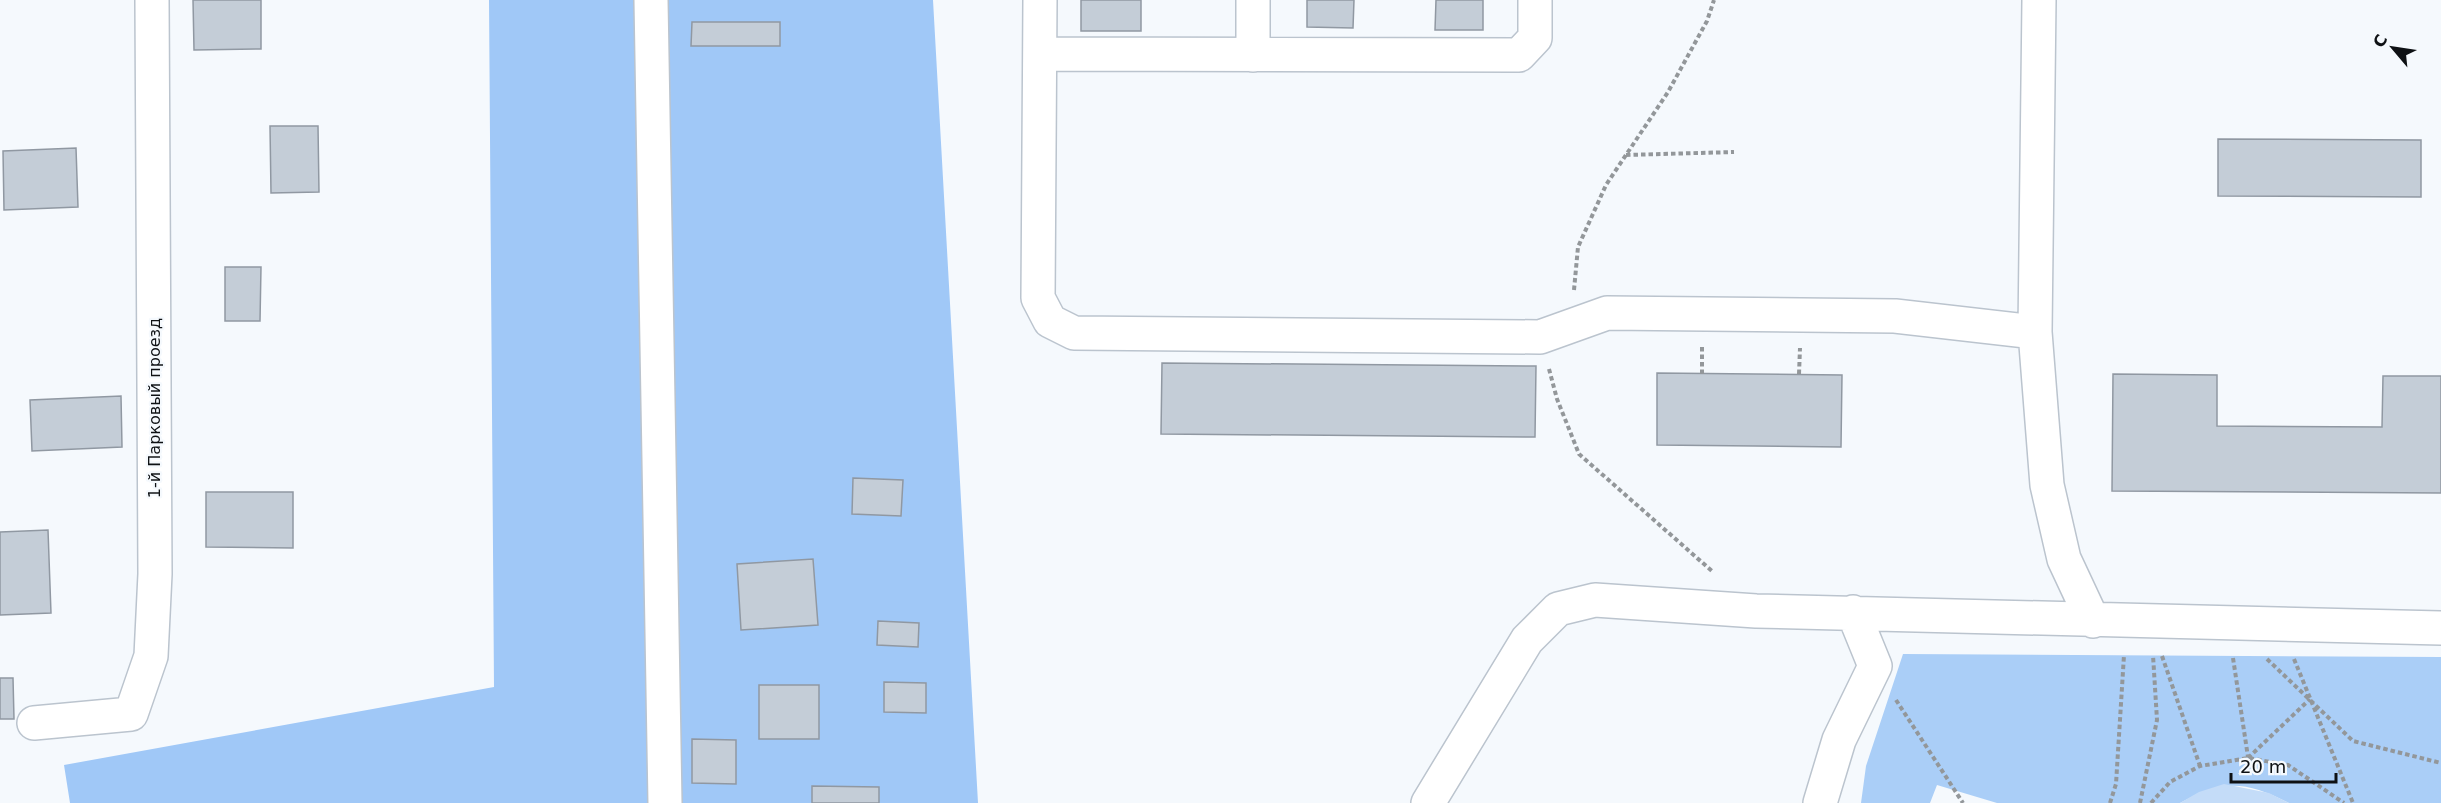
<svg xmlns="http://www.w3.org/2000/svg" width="2441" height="803" viewBox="0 0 2441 803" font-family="'DejaVu Sans',sans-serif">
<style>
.green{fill:#a0c8f7}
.forest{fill:#aacef7}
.water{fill:#c4dcf8}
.building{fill:#c4cdd7;stroke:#9098a2;stroke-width:1.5}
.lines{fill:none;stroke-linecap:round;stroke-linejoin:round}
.minor-casing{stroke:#bbc4ce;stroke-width:36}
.path{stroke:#93979a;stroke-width:4;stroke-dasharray:4.5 3;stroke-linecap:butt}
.minor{stroke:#fff;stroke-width:33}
.labels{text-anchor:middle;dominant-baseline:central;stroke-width:4.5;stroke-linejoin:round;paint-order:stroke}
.street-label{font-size:16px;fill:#0e1114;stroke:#f5f9fd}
</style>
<rect width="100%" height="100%" fill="#f5f9fd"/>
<!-- green -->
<path class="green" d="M489,0h444l45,803h-908l-6,-38 430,-78z"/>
<!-- forest -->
<path class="forest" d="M1903,654l538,3v146h-152c-43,-22 -66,-24 -109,0h-183l-60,-18 -7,18h-69l5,-37z"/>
<!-- water -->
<path class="water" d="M2224,784l45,9 20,10h-109l19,-11z"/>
<!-- building -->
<path class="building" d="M193,0h68v49l-67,1z
M1081,0h60v31h-60z
M1307,0h47l-1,28 -46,-1z
M1436,0h47v30h-48z
M692,22h88v24h-89z
M270,126h48l1,66 -48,1z
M2218,139l203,1v57l-203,-1z
M76,148l2,59 -74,3 -1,-59z
M225,267h36l-1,54h-35z
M1162,363l374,3 -1,71 -374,-3z
M1657,373l185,2 -1,72 -184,-2z
M2113,374l104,1v51l165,1 1,-51h58v117l-329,-2z
M121,396l1,51 -90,4 -2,-51z
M853,478l50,2 -2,36 -49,-2z
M206,492h87v56l-87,-1z
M48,530l3,83 -51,2v-83z
M813,559l5,66 -77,5 -4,-66z
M878,621l41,2 -1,24 -41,-2z
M0,678h13l1,41h-14z
M884,682l42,1v30l-42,-1z
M759,685h60v54h-60z
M692,739l44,1v44l-44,-1z
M812,786l67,1v16h-67z"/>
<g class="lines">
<defs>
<path id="minor" d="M651,0l14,803
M1040,0l-2,298 12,23 24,12 466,4 67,-24 288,3 140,16
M2039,0l-4,332 12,153 17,74 29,62
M1040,54l479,1 16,-17v-38
M1253,55v-55
M34,723l97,-9 20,-58 4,-82 -3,-574
M1428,803l99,-163 31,-31 37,-9 161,11 685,17
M1820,803l19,-63 36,-74 -22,-54"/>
</defs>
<!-- minor casing -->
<use href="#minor" class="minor-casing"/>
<!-- path -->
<path class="path" d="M1626,155l108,-3
M1574,290l4,-43 28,-62 62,-93 39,-71 7,-21
M1549,369l8,30 22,55 134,118
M1702,374v-27
M1799,374l1,-26
M2162,656l38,110
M2233,658l15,99
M2267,659l86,82 88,22
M2294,659l59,144
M1896,700l67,103
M2248,758l62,-59
M2110,803l6,-19 8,-129
M2140,803l17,-83 -4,-65
M2151,803l19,-21 30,-16 48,-8 40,7 56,38"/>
<!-- minor -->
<use href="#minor" class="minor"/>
</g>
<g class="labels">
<!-- street labels -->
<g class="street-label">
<text transform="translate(154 408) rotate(-90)">1-й Парковый проезд</text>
</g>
</g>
<!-- north arrow -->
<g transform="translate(2393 48) rotate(299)" stroke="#f5f9fd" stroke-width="4.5" paint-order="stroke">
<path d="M0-4.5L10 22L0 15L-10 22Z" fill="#0e1114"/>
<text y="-9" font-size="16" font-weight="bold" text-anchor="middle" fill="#0e1114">С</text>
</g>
<!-- scale -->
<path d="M2231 773v9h105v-9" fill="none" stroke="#0e1114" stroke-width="3"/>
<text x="2240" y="773" font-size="18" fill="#0e1114" stroke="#f5f9fd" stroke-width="4.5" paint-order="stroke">20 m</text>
</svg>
